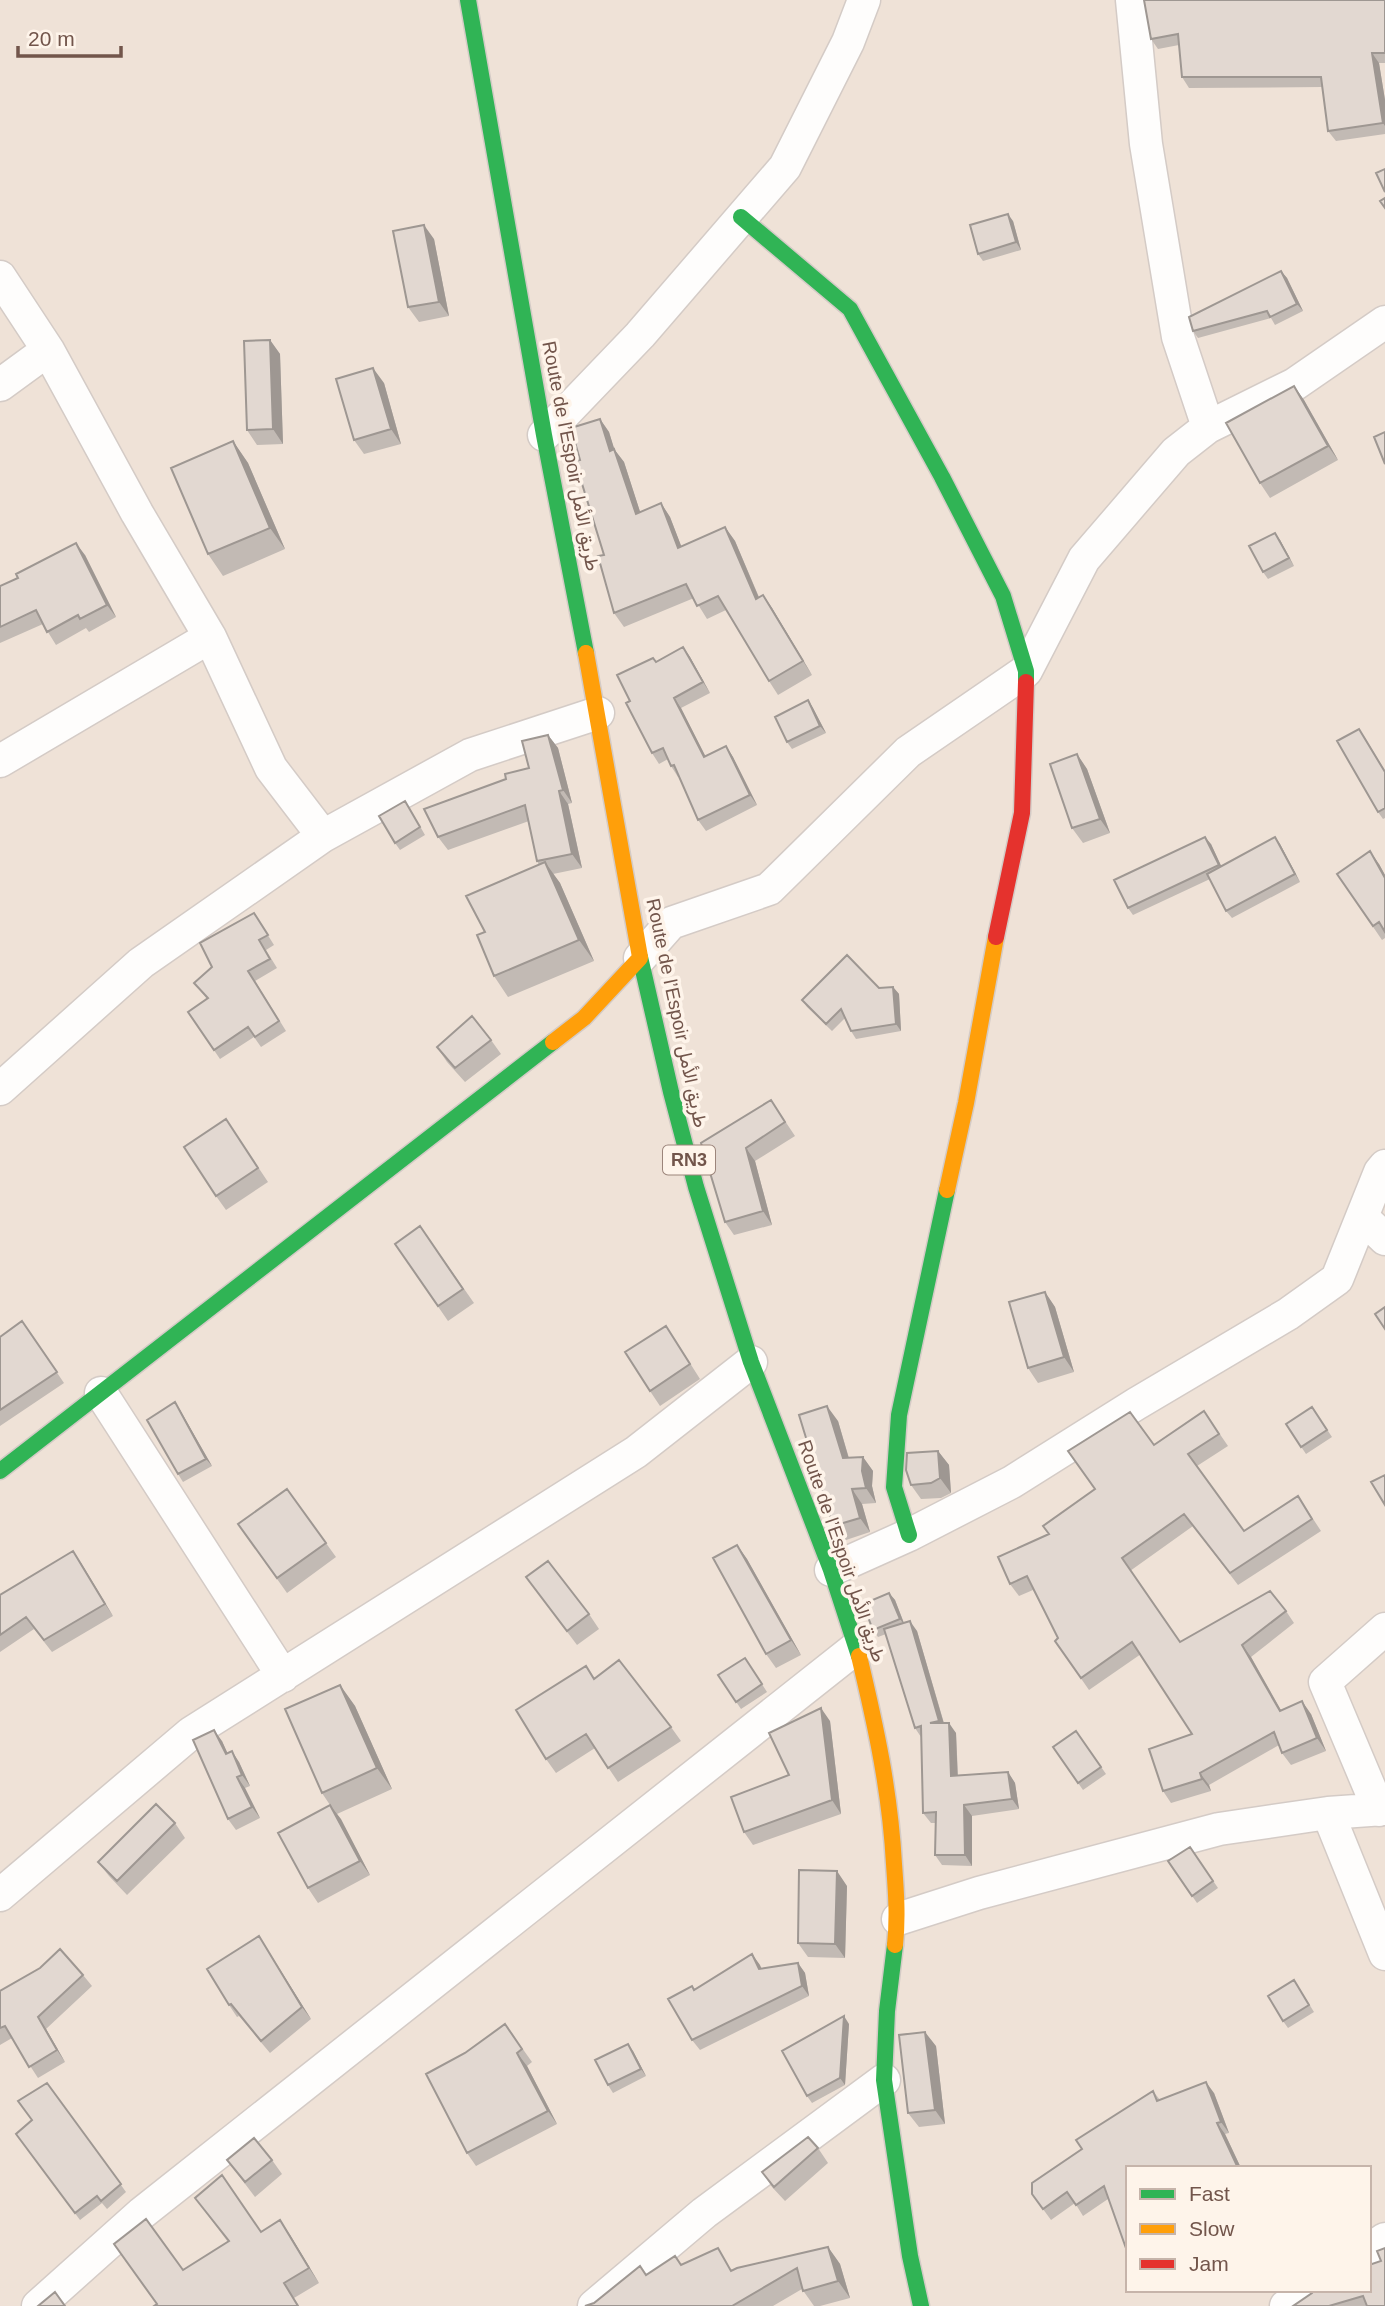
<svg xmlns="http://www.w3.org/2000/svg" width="1385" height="2306" viewBox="0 0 1385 2306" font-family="Arial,Vazirmatn,sans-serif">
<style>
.residential{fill:#efe2d7;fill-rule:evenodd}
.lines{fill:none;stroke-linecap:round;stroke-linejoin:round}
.street-casing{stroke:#d4cbc6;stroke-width:35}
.fast-casing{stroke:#d4cbc6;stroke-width:19}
.slow-casing{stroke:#d4cbc6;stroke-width:19}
.jam-casing{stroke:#d4cbc6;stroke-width:19}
.street{stroke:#fefdfc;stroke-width:32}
.fast{stroke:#30b455;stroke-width:16}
.slow{stroke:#ff9f0a;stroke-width:16}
.jam{stroke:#e5322d;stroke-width:16}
.wall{fill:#c2bab4}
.shaded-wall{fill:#9e9792}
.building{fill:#e2d8d1;stroke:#9e9792;stroke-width:2}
.labels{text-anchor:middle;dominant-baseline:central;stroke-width:7;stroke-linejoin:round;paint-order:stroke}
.shield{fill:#fef4ea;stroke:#9c857b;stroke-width:2}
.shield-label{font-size:18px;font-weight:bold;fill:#72554b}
.street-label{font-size:19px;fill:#72554b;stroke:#fef4ea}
</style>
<rect width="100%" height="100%" fill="#f6f0e9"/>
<!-- residential -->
<path class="residential" d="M0,0h1385v2306h-1385zM1128,2168h241v122h-241z"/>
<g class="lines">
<defs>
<path id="street" d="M1132,0l14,144 32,193 30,90
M0,277l48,73 89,163 73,124 61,131 52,68
M0,385l48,-35
M544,435l96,-100 145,-168 63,-125 16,-42
M0,761l210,-124
M640,958l31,-35 98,-34 139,-137 118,-81 58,-112 92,-107 32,-25 87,-43 90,-62
M0,1089l141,-126 182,-127 147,-81 128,-42
M1362,1217l23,22
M101,1393l182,283
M831,1570l78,-35 103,-53 124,-78 152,-90 49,-35 43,-107 5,-6
M1379,1810l-54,-128 60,-53
M1328,1813l57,141
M0,1895l191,-162 445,-281 115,-90
M898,1919l81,-26 240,-64 109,-16 57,-4
M1369,2250l16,-11
M38,2306l104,-93 715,-566
M594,2306l110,-93 180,-133
M1286,2306l24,-16"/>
<path id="fast" d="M468,0l76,435 42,218
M741,217l109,92 92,168 61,119 23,75v11
M640,957l31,135 25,95 55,175 80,208 28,86
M0,1471l553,-429
M909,1535l-15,-48 5,-72 48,-225
M895,1945l-8,66 -3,69 26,176 11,50"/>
<path id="slow" d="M586,653l54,304
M553,1042l31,-24 56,-60
M947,1190l19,-87 30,-166
M859,1656c17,71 31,135 35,208 2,27 4,53 1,81"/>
<path id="jam" d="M996,937l26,-124 4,-131"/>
</defs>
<!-- street casing -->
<use href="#street" class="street-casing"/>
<!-- fast casing -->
<use href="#fast" class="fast-casing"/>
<!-- slow casing -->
<use href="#slow" class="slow-casing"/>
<!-- jam casing -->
<use href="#jam" class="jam-casing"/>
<!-- street -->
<use href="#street" class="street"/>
<!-- fast -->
<use href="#fast" class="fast"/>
<!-- slow -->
<use href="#slow" class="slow"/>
<!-- jam -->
<use href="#jam" class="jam"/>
</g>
<!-- wall -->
<path class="wall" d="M1385,0v63h-6l6,37v34l-49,7 -8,-10 -6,-44 -133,1 -7,-11 -3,-32 -21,4 -7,-10z
M1013,221l8,29 -38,11 -5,-7z
M434,239l15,77 -30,6 -11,-15z
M1281,271l6,7 16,33 -28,14 -4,-7 -73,20 -5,-7z
M270,340l10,14 3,90 -26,1 -10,-15z
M384,383l17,61 -37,10 -10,-14z
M1294,386l10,14 34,60 -68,38 -10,-15z
M600,419l9,13 5,17 10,13 16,50 21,-9 9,14 11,29 44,-19 10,14 24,56 4,-2 9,13 40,67 -34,20 -9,-14 -43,-71 -19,9 -13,-21 -70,29 -10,-14 -10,-58 -24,-95z
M233,441l15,22 37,86 -62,27 -15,-22z
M1280,540l14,26 -26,13 -5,-7z
M85,555l31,62 -27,15 -3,-4 -30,17 -13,-21 -43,19v-57z
M683,647l7,10 20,36 -29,15 24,48 21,-10 7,11 24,48 -51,26 -8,-11 -19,-44 -1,1 -7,-11 -3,-7 -9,5 -7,-11 -22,-52 23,-43 3,4z
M808,700l5,8 13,25 -34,16 -5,-7z
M548,735l10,13 14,55 -4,1 14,64 -29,6 7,9 34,78 -86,36 -14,-21 -9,-44 54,-67 -2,-4 -8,-40 -81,29 -10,-13 68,-58 23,-11z
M1364,736l21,35v47l-2,1 -5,-7z
M1077,754l10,15 23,64 -27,10 -11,-15z
M410,809l15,26 -25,15 -5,-7z
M1275,837l5,7 20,38 -68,36 -6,-7 -16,-32 -77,36 -5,-7 83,-64 10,22z
M1379,864l6,11v63l-3,2 -45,-66z
M254,913l20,32 -8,5 11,18 -22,13 31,50 -25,16 -7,-10 -34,22 -32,-47 19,-13 -13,-16 18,-16z
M893,987l6,7 2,37 -45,8 -5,-8 -6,-13 -13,13 -25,-24 -5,-7 77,-12z
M491,1040l10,14 -36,28 -18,-20 -10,-15z
M771,1100l24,36 -40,25 17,64 -38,10 -9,-13 -24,-79z
M226,1119l42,63 -42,28 -10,-14z
M420,1226l54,77 -26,18 -53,-77z
M1045,1292l10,15 19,65 -36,11 -10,-15z
M22,1321l42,62 -64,43v-89z
M676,1341l24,38 -40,27 -10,-15z
M1312,1407l20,30 -26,17 -20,-30z
M180,1410l32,56 -29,16 -5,-8z
M1204,1411l24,35 -31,20 47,65 54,-35 23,35 -83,54 -45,-59 -63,45 50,71 106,-31 8,12 -43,34 30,53 30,4 15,37 -35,14 -9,-12 -3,-8 -70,40 2,6 -40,12 -8,-12 29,-57 -51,-80 -52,36 -34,-49 3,-3 -25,-48 -14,6 -9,-12 39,-50 46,-45 59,-44z
M838,1421l11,37 14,-1 10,14 -1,15 4,17 -14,1 8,28 -27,9 -10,-15z
M938,1451l11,14 2,28 -10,5 -20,1 -10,-14z
M287,1489l49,68 -49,36 -49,-69z
M737,1545l10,14 54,96 -25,13 -10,-14z
M81,1563l32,53 -61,36 -18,-23 -34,23v-57z
M526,1577l63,37 10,15 -22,16z
M889,1593l6,7 9,23 13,8 27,92 12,10 2,42 50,-3 7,11 4,26 -47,7v50l-30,-1 -7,-10 1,-32h-5l-8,-10 -2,-76 -6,-9 -29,-94 -8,3 -5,-7z
M745,1658l22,34 -26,17 -23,-34z
M586,1666l9,13 76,48 10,14 -63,41 -23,-34 -39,25 -10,-14z
M340,1685l15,21 37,83 -55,25 33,61 -52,28 -10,-15 22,-83 -8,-12z
M830,1721l11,93 -88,31 -9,-13z
M1076,1731l30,43 -23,16 -30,-43z
M222,1741l5,12 12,9 11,24 -5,2 15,30 -24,12 -8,-11z
M175,1823l10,15 -58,57 -18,-19 -11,-14z
M1190,1847l28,41 -21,15 -29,-42z
M847,1886l-2,72 -37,-1 -10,-14z
M259,1936l52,83 -41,34 -31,-37 -2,1 -8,-12z
M752,1954l10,15 36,-6 7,10 4,23 -109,54 -8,-10z
M83,1975l9,11 -46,43 19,33 -27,16 -26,-40 -12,7v-54z
M1294,1980l20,32 -26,16 -5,-7z
M505,2024l27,38 -5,4 30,58 -81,42 -9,-13 -2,-100z
M849,2024l-4,61 -33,18 -5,-7z
M936,2046l9,78 -26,3 -11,-14z
M633,2051l13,25 -33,17 -5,-8z
M47,2083l79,109 -19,17 -5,-6 -22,17 -64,-86 16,-13z
M1153,2091l7,9 54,-7 15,40 -4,1 16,34h-113l-20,31 -25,17 -8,-13 -24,17 -19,-26 50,-45z
M818,2148l10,15 -43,38 -13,-14 -10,-15z
M227,2160h45l10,14 -27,23z
M195,2198l66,34 29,3 29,48 -25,15 5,8h-145l29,-36 45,-28z
M828,2247l12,17 10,34 -30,8h-6l-12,-17 -29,17h-188l9,-3 52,-28 36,-10 50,5z
M1381,2261l4,45h-92z"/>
<!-- shaded-wall -->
<path class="shaded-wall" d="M1372,53l7,10 6,37v26l-2,-3z
M1008,214l5,7 8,29 -5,-8z
M424,225l10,14 15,77 -10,-14z
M1281,271l6,7 16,33 -6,-7z
M270,340l10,14 3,90 -10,-15z
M373,368l11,15 17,61 -10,-15z
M1294,386l10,14 34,60 -10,-14z
M600,419l9,13 10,32 -9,-13z
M233,441l15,22 37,86 -15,-21z
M614,449l10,13 21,65 -9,-13z
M661,503l9,14 17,44 -9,-13z
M725,527l10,14 30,71 -9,-13z
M1275,533l5,7 14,26 -5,-8z
M76,543l9,12 31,62 -9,-12z
M763,595l9,13 40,67 -9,-14z
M683,647l7,10 20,36 -7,-11z
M674,698l7,10 30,59 -7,-10z
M808,700l5,8 13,25 -6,-7z
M548,735l10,13 14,55 -9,-13z
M726,746l7,11 24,48 -7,-10z
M1077,754l10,15 23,64 -10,-14z
M559,791l9,13 14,64 -10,-14z
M1205,837l6,7 13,28 -5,-7z
M1275,837l5,7 20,38 -5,-8z
M1370,851l9,13 6,11v3z
M545,862l15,21 34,78 -15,-21z
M893,987l6,7 2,37 -5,-7z
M746,1148l9,13 17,64 -9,-14z
M1045,1292l10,15 19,65 -10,-15z
M175,1402l5,8 32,56 -6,-7z
M827,1406l11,15 15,52 -10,-15z
M938,1451l11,14 2,28 -11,-15z
M863,1457l10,14 -1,15 4,17 -10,-15 -4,-17z
M852,1489l10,15 8,28 -10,-14z
M737,1545l10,14 54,96 -10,-15z
M73,1551l8,12 32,53 -8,-12z
M889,1593l6,7 10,26 -5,-7z
M910,1621l7,10 29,100 -7,-10z
M1242,1645l9,12 37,66 -8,-12z
M340,1685l15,21 37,83 -15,-21z
M1302,1701l9,13 15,37 -9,-13z
M821,1708l9,13 11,93 -9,-14z
M949,1723l7,10 2,53 -7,-10z
M214,1730l8,11 11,24 -7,-11z
M232,1751l7,11 11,24 -8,-11z
M1008,1772l7,11 4,26 -7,-10z
M1200,1773l9,12 2,6 -9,-12z
M237,1777l8,11 15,30 -8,-11z
M330,1805l11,14 29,56 -10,-14z
M964,1805l8,11v50l-7,-11z
M837,1871l10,15 -2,72 -10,-14z
M259,1936l8,13 44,70 -9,-12z
M752,1954l8,11 6,15 -7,-11z
M798,1963l7,10 4,23 -7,-10z
M844,2016l5,8 -4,61 -5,-7z
M38,2017l8,12 19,33 -8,-12z
M925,2032l11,14 9,78 -10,-14z
M628,2044l5,7 13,25 -5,-7z
M517,2053l10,13 30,58 -9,-13z
M1206,2082l8,11 15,40 -8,-11z
M1217,2123l8,11 16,34h-3z
M280,2220l10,15 29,48 -10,-15z
M828,2247l12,17 10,34 -12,-17z"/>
<!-- building -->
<path class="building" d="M1144,0h241v53h-13l11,70 -55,8 -7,-54h-139l-4,-43 -27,5z
M1385,169v23l-9,-19z
M1385,198v10l-5,-7z
M1008,214l8,28 -38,12 -8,-29z
M424,225l15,77 -31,5 -15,-76z
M1281,271l16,33 -27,13 -3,-6 -74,20 -4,-14z
M270,340l3,89 -26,1 -3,-89z
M373,368l18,61 -37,11 -18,-61z
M1294,386l34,60 -68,37 -34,-60z
M600,419l10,32 4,-2 22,65 25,-11 17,45 47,-21 31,72 7,-4 40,66 -34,20 -51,-85 -21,10 -11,-22 -72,29 -16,-57 6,-1 -29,-94 5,-1 -9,-32z
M1385,432v32l-11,-27z
M233,441l37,87 -62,26 -37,-86z
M1275,533l14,25 -26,14 -14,-26z
M76,543l31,62 -27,14 -2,-4 -31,17 -11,-22 -36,17v-41l18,-8 -2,-4z
M683,647l20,35 -29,16 30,59 22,-11 24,49 -52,25 -24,-55 -3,1 -8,-18 -11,5 -26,-50 4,-2 -13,-26 36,-17 3,4z
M808,700l12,26 -33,16 -12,-25z
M1359,729l26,43v36l-7,4 -41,-71z
M548,735l15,55 -4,1 13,63 -35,7 -12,-56 -87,32 -14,-28 82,-30 -1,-5 24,-6 -7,-27z
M1077,754l23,65 -28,9 -22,-64z
M405,801l15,26 -25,16 -16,-27z
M1205,837l14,28 -91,43 -14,-28z
M1275,837l20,37 -69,37 -19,-37z
M1370,851l15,27v54l-6,-10 -6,4 -36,-52z
M545,862l34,78 -85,36 -17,-41 8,-3 -19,-36z
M254,913l14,22 -9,5 11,19 -22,12 31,50 -24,16 -7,-10 -34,23 -26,-38 20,-14 -14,-15 18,-16 -12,-24z
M847,955l32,33 14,-1 3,37 -45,7 -10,-22 -15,15 -24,-24z
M472,1016l19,24 -36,28 -18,-21z
M771,1100l14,22 -39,26 17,63 -38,11 -24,-79z
M226,1119l32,49 -42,28 -32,-49z
M420,1226l43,63 -25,17 -43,-62z
M1045,1292l19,65 -36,11 -19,-66z
M1385,1307v22l-10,-15z
M22,1321l35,51 -57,38v-73z
M666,1326l24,38 -40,27 -25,-39z
M175,1402l31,57 -28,15 -31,-54z
M827,1406l16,52 20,-1 -1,14 4,17 -14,1 8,29 -27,8 -34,-111z
M1312,1407l15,23 -26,17 -15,-23z
M1204,1411l15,23 -31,20 56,77 54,-35 14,23 -82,54 -46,-59 -62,44 58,84 90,-51 16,20 -44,34 38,66 22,-10 15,37 -35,15 -8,-21 -74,41 2,6 -39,12 -14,-42 43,-15 -60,-92 -51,36 -26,-37 3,-3 -31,-62 -17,8 -12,-27 51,-23 -6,-8 52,-37 -27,-38 62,-39 24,33z
M938,1451l2,27 -9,5 -20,2 -5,-15 1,-17z
M1385,1475v30l-14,-23z
M287,1489l39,54 -49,35 -39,-54z
M737,1545l54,95 -25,14 -53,-96z
M73,1551l32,53 -61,36 -18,-23 -26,18v-40z
M548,1561l41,53 -22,17 -41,-54z
M889,1593l11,26 -27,11 -10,-26z
M910,1621l29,100 -9,2h19l2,53 57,-4 4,27 -48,6 1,50h-30l1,-43 -13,1 -2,-87 -6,2 -31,-99z
M745,1658l17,26 -26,18 -18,-27z
M619,1660l52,67 -63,41 -22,-34 -40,25 -30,-49 70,-44 8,13z
M340,1685l37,83 -55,25 -37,-84z
M821,1708l11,92 -88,32 -13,-35 58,-22 -20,-42z
M214,1730l12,24 6,-3 10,24 -5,2 15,30 -24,12 -35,-79z
M1076,1731l25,36 -23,16 -25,-36z
M156,1804l19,19 -58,58 -19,-19z
M330,1805l30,56 -52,27 -30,-55z
M1190,1847l23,34 -21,15 -24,-35z
M799,1870l38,1 -2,73 -37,-1z
M259,1936l43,71 -41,34 -30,-37 -2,1 -22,-36z
M60,1949l23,26 -45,42 19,33 -28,17 -24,-41 -5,2v-37l40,-23z
M752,1954l7,15 39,-6 4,23 -110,54 -24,-41 24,-13 2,4z
M1294,1980l15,25 -26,16 -15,-25z
M844,2016l-4,62 -33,18 -25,-45z
M505,2024l17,25 -5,4 31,58 -81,42 -41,-79 39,-21z
M925,2032l10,78 -27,3 -9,-78z
M628,2044l13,25 -33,16 -13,-25z
M1206,2082l15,40 -4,1 21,45h-110v86l-24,-68 -28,19 -9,-13 -24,17 -11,-15v-11l50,-34 -6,-9 77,-49 4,10z
M47,2083l74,101 -20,17 -4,-5 -22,17 -59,-79 16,-14 -14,-19z
M808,2137l10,11 -44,39 -12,-15z
M254,2138l18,22 -27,22 -18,-22z
M222,2175l39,57 19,-12 29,48 -25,15 14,23h-144l3,-2 -43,-60 32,-25 37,51 46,-29 -34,-43z
M828,2247l10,34 -35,10 -6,-23 -65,38h-147l9,-3 46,-37 6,9 29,-19 6,9 37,-17 13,23 6,-3z
M1385,2248v58h-18l-4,-10 -34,10h-36l19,-13 2,-3h55v-25l12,-4 -4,-10z
M55,2292l10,14h-27z"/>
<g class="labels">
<!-- shield labels -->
<rect class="shield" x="663" y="1145.5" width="52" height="29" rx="5"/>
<g class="shield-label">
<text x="689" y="1160">RN3</text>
</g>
<!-- street labels -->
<g class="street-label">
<text transform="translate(571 456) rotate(79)">Route de l’Espoir طريق الأمل</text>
<text transform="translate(677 1013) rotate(78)">Route de l’Espoir طريق الأمل</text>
<text transform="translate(842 1551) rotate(71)">Route de l’Espoir طريق الأمل</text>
</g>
</g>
<!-- legend -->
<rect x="1126" y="2166" width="245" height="126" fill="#fef4ea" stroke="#c6b4aa" stroke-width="2"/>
<rect x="1140" y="2189" width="35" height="10" fill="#30b455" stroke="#c6b4aa" stroke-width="2"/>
<text x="1189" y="2201" font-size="21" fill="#72554b">Fast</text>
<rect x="1140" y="2224" width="35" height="10" fill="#ff9f0a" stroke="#c6b4aa" stroke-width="2"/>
<text x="1189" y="2236" font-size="21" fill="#72554b">Slow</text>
<rect x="1140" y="2259" width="35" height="10" fill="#e5322d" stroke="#c6b4aa" stroke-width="2"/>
<text x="1189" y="2271" font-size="21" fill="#72554b">Jam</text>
<!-- scale -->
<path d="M18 46v10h103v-10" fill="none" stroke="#72554b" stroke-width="3.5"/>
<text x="28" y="46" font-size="21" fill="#72554b" stroke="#fef4ea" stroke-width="5" paint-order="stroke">20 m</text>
</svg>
